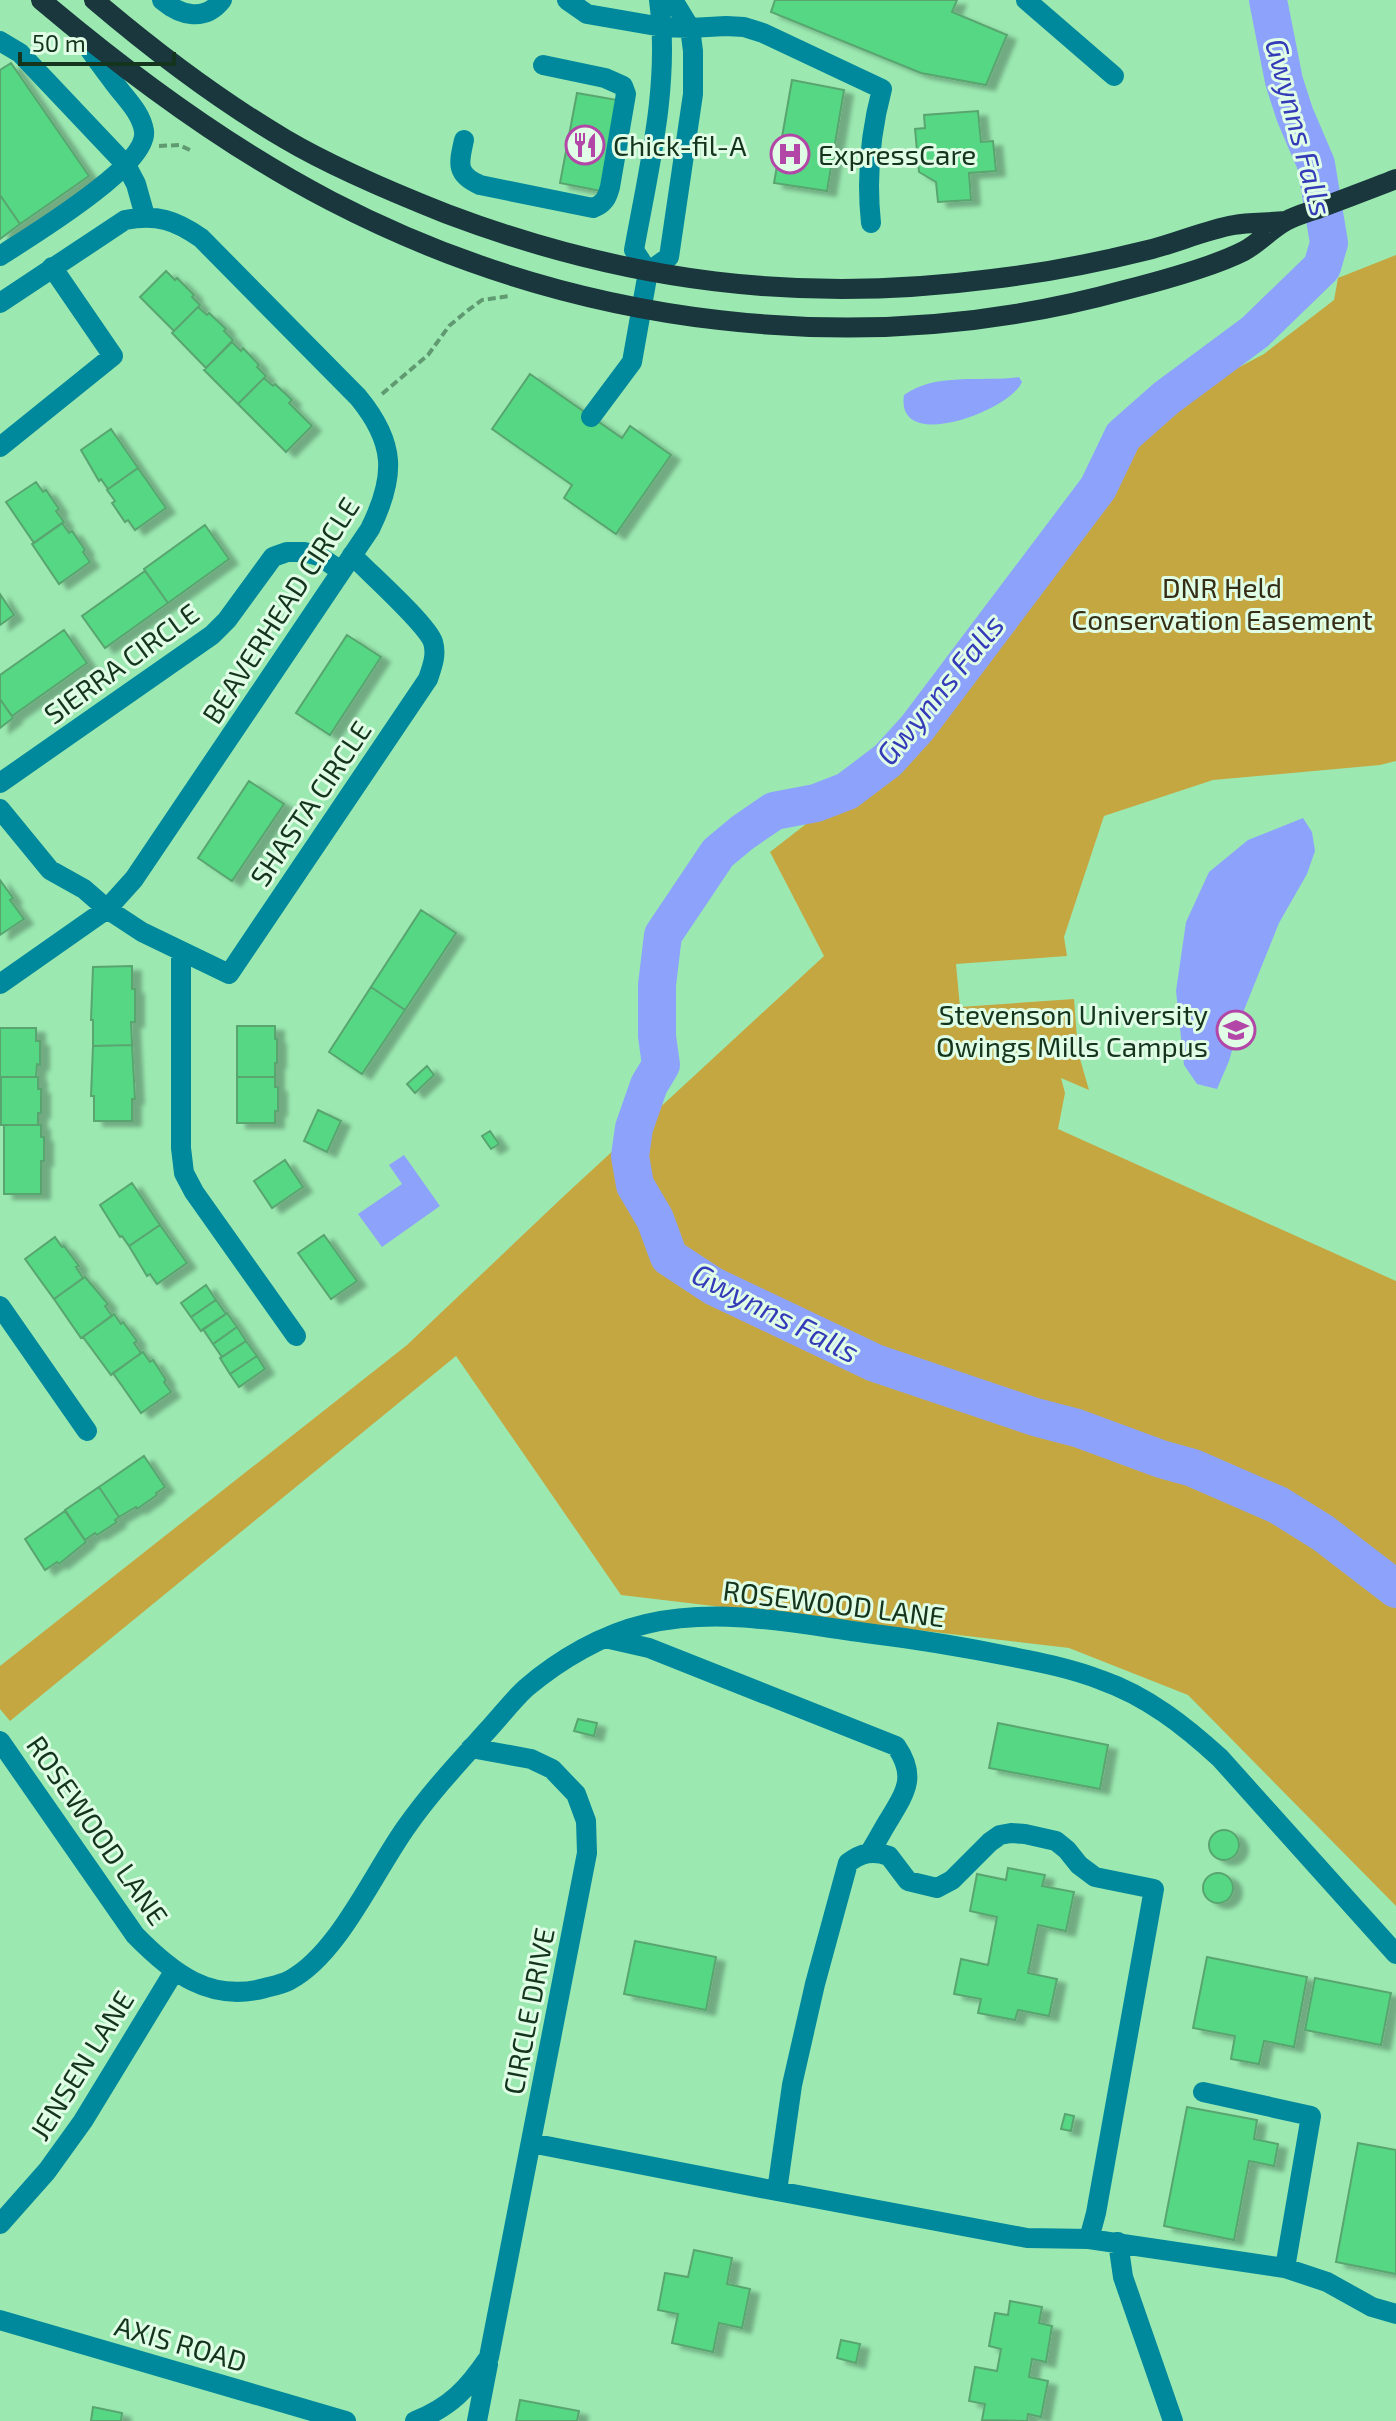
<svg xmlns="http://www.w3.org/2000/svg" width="1396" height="2421" viewBox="0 0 1396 2421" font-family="'Exo 2',sans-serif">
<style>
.green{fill:#c5a742}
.water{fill:#8da3fb}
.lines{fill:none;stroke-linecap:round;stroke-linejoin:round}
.river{stroke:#8da3fb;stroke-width:38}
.building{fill:#57d784;stroke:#59a570;stroke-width:2;filter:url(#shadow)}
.path{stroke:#609a71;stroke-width:4;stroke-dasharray:8 4;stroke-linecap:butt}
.minor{stroke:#00889c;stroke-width:20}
.major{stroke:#19373d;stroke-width:20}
.labels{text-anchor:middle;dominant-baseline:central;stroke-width:6;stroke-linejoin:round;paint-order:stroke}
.poi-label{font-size:28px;fill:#14341e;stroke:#e0fee6;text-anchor:start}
.park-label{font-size:28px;fill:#352d16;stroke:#e0fee6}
.street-label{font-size:28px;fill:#14341e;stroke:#e0fee6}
.water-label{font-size:30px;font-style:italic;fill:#333bb8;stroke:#e0fee6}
</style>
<defs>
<filter id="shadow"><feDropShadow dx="9" dy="5" stdDeviation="2" flood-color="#0004"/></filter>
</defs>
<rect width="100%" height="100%" fill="#9be9b1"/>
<!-- green -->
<path class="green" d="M1396,255v506l-16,4 -167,15 -109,36 -40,121 3,19 -111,8 4,43 114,-8 4,53 11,38 -28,-12 4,15 -7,36 338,152v625l-208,-211 -119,-47 -448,-53 -165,-239 -446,365 -10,-12v-43l407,-321 158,-150 259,-239 -54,-104 94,-73 73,-69 137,-199 37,-76 153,-81 70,-54 4,-22z"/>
<!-- water -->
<path class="water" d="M1019,377l3,5c-12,29 -127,72 -118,13 31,-23 77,-13 115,-18z
M1303,818l9,14 3,19 -8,23 -28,49 -37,92 -13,46 -12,28 -20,-5 -13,-19 -8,-74 10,-69 23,-50 39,-32z
M404,1155l36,51 -58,41 -24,-33 44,-30 -13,-19z"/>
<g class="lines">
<!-- river -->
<path class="river" d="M1268,0l16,81 11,34 21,49 13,79 -7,24 -67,65 -89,66 -43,38 -25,52 -181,240 -29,32 -41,31 -31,12 -42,8 -32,22 -24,20 -55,82 -6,50v51l4,29 -12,20 -15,43 -4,28 5,29 20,34 14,38 44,29 162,77 160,54 42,11 84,31 32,9 85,37 45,28 73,56"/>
</g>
<!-- building -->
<path class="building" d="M775,0h182l-5,12 55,23 -21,50 -65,-12 -150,-61z
M11,63l78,113 -69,48 -20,-29v-125z
M792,80l52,10 -17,101 -53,-8z
M577,93l40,7 -16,91 -41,-8z
M978,111l3,31 12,-1 3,30 -27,2 2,27 -33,2 -2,-20 -17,-10 -4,-43 10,-1 -1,-13z
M0,195l20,29 -20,15z
M166,271l9,9 2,-2 17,17 -2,2 8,8 -26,26 -34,-34z
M198,307l9,8 2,-2 17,16 -2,2 9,9 -27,28 -34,-35z
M232,342l9,9 2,-3 16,17 -2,2 9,9 -28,28 -34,-34z
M530,374l92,64 8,-12 41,29 -55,79 -52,-36 8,-13 -80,-56z
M264,378l9,8 2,-2 17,16 -3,3 23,23 -26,26 -48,-48z
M111,429l27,39 -30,21 -7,-10 -2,2 -18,-31z
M138,468l28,40 -31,22 -7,-10 -3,2 -13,-19 3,-2 -8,-11z
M36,482l7,10 3,-2 13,19 -3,2 8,11 -30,21 -28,-41z
M62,523l7,10 3,-2 13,19 -2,2 7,10 -31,22 -27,-40z
M205,525l24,34 -61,44 -24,-34z
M145,571l23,32 -63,45 -23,-32z
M0,594l14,21 -14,10z
M64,630l23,33 -75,53 -12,-17v-24z
M347,635l34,22 -51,78 -34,-22z
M0,699l13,19 -13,10z
M249,781l35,23 -52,77 -34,-23z
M0,880l13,18 -3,2 14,19 -24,16z
M421,910l35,23 -51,77 -34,-23z
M132,966v23h3v33h-4l1,23 -39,1v-26h-2l2,-53z
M371,987l34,23 -43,64 -33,-22z
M237,1026h38v13h2v24h-2v14h-38z
M0,1028h36v13h4v24l-3,-1 -1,13h-36z
M132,1045l3,54h-3v22h-38v-25h-3l2,-50z
M427,1066l7,9 -19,18 -8,-9z
M1,1077h37v12h3v24h-3v12h-37z
M237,1077h38v10h3v24h-3v12h-38z
M318,1110l23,11 -14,31 -23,-11z
M4,1125h37v12h3v24h-3v33h-37z
M490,1131l9,13 -8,5 -9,-13z
M285,1160l18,27 -31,21 -18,-27z
M132,1183l28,42 -31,21 -7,-10 -2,1 -20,-32z
M160,1225l27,38 -30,21 -7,-10 -3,2 -18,-30z
M324,1235l33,46 -26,18 -33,-46z
M55,1237l7,10 2,-1 15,20 -3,1 7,11 -29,21 -29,-40z
M85,1277l23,27 -3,2 7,10 -31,22 -27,-39z
M206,1285l10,15 -25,17 -10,-14z
M216,1300l10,14 -25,17 -10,-14z
M227,1313l10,14 -24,17 -10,-15z
M114,1314l7,10 2,-2 14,19 -3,2 7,10 -30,22 -28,-38z
M237,1327l9,14 -24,16 -9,-13z
M246,1341l11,15 -27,18 -10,-16z
M143,1352l7,10 3,-2 13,20 -2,2 7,10 -30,21 -28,-40z
M257,1356l8,13 -26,18 -9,-13z
M144,1456l21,31 -9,6 1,2 -20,14 -1,-2 -17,10 -20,-30z
M99,1487l20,30 -4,3 2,2 -20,13 -2,-2 -10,7 -20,-30z
M65,1511l21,31 -27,22 -2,-2 -12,8 -20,-31z
M578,1719l19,4 -3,13 -20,-5z
M998,1723l110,22 -8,44 -111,-21z
M1209 1845a15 15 0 1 1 30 0a15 15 0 1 1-30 0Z
M1008,1868l37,7 -3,11 32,6 -8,39 -28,-6 -10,48 29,6 -8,37 -31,-6 -3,10 -37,-7 3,-14 -27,-5 7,-35 27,6 9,-48 -27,-6 7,-37 29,6z
M1203 1888a15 15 0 1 1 30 0a15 15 0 1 1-30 0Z
M635,1941l81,16 -10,53 -82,-16z
M1207,1957l100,20 -13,70 -30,-6 -5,23 -28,-5 4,-23 -42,-8z
M1315,1978l76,15 -10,52 -76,-15z
M1187,2107l70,13 -3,19 24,5 -4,22 -25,-5 -15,79 -70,-14z
M1065,2114l9,2 -3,15 -10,-2z
M1358,2143l38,7v124l-60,-12z
M694,2250l38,8 -5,26 23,5 -8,39 -23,-5 -6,29 -41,-9 6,-29 -20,-4 7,-37 23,4z
M1010,2301l32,6 -3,16 13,3 -6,36 -14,-3 -3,18 19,4 -7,36 -13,-3 -1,7 -45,-1 3,-16 -16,-3 6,-34 22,4 4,-22 -12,-3 6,-33 13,2z
M841,2340l19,4 -4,19 -19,-5z
M520,2400l59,11 -2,10h-61z
M93,2407l29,6 -1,8h-30z"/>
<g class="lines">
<!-- path -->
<path class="path" d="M159,146l20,-1 11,5
M382,394l46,-39 21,-29 18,-15 15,-11 28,-4"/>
<!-- minor -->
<path class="minor" d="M162,0c19,16 43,22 60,0
M567,0l20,14 75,13 28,1 36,-2 18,1 19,6 119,56c-12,45 -16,87 -11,134
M1026,0l88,76
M0,41l20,12 106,112 10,19 9,32
M464,140c-5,23 -9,34 16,45l113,23c11,-4 14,-10 17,-21l16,-93 -3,-8 -18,-8 -62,-13
M0,256c28,-18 149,-91 144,-125 -3,-20 -21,-35 -32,-51 -11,-14 -22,-30 -32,-44
M648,272l-14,-22c15,-83 36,-165 25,-250
M0,303l125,-83c32,-6 50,0 76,18l157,159c38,46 38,79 12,132l-236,350 -27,30 -107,75
M591,417l41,-55 16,-90 21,-15 24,-163v-43l-3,-23 -17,-28
M0,447l113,-91 -61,-89
M0,783l212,-148 15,-15 46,-63 14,-5h17l15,4 22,15
M0,809l50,61 34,19 23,20 35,23 87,42 199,-295c4,-12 9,-24 5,-37 -7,-19 -64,-69 -81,-87
M181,953v195l3,25 10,19 102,144
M0,1306l87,125
M605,1638l44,10 247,98c20,29 11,44 -6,72 -7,11 -13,23 -20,34
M0,1741l135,194c37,38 75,68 130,53 8,-2 18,-4 25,-8 49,-26 85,-110 117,-154 24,-34 52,-64 80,-95 13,-14 25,-30 39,-43 34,-29 77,-54 120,-64 73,-17 146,-1 220,9 49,6 98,14 147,24 30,6 60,12 88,23 46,16 84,46 119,78l176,196
M1203,2092l108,24 -26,152
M531,2143l246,48 15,-106 23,-101 33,-121c13,-10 24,-13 41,-7l19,25 29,7 15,-8 38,-38 10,-7 11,-2 14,1 31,7 11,9 12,15 16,12 59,12 -58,324 -7,26 -62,-1 -250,-47
M0,2224l47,-53 36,-50 92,-151
M1089,2239l196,29 42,14 45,25 24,7
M1118,2242l5,35 50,144
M0,2320l346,101
M415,2421c36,-14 53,-33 74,-64l98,-504 -1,-32 -10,-27 -24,-25 -21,-10 -60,-11
M477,2421l11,-57"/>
<!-- major -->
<path class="major" d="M41,0c90,76 186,147 290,201 243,126 530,162 794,89 35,-9 88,-23 119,-39 15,-8 27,-22 42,-30 11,-6 23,-9 34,-13 26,-10 51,-19 76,-29
M94,0c60,51 123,99 191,139 49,29 109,54 162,75 180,68 353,90 545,65 52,-6 104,-16 156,-29 29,-7 57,-20 86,-25 16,-3 34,-2 51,-4"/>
</g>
<!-- icons -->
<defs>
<symbol id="restaurant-ring" viewBox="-11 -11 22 22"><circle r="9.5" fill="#e0fee6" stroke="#b347a7" stroke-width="1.5"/><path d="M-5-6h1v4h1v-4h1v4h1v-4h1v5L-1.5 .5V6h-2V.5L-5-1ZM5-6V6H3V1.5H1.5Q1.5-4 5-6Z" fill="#b347a7"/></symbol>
<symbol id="hospital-ring" viewBox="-11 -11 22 22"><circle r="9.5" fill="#e0fee6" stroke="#b347a7" stroke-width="1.5"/><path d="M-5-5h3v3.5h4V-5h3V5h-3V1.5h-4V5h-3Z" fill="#b347a7"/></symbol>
<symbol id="university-ring" viewBox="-11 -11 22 22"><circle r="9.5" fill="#e0fee6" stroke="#b347a7" stroke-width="1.5"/><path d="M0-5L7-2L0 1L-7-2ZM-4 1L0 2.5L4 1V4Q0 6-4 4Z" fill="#b347a7"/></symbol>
</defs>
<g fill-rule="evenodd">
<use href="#restaurant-ring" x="563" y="123" width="44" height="44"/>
<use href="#hospital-ring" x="768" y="132" width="44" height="44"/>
<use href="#university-ring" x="1214" y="1008" width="44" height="44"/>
</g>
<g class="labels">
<!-- poi labels -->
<g class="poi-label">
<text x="613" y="145">Chick-fil-A</text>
<text x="818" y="154">ExpressCare</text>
<text x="1208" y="1014" text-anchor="end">Stevenson University<tspan x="1208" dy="32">Owings Mills Campus</tspan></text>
</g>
<!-- park labels -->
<g class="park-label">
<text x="1222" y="587">DNR Held<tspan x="1222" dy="32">Conservation Easement</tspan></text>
</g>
<!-- street labels -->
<g class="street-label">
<text transform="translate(280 610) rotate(-57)">BEAVERHEAD CIRCLE</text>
<text transform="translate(121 663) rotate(-36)">SIERRA CIRCLE</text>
<text transform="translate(310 803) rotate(-56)">SHASTA CIRCLE</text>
<text transform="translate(834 1603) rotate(7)">ROSEWOOD LANE</text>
<text transform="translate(98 1830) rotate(55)">ROSEWOOD LANE</text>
<text transform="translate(528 2011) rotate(-79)">CIRCLE DRIVE</text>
<text transform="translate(81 2065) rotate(-58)">JENSEN LANE</text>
<text transform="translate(181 2343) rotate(16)">AXIS ROAD</text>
</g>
<!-- water labels -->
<g class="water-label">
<text transform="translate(1300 127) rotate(75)">Gwynns Falls</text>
<text transform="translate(939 689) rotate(-51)">Gwynns Falls</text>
<text transform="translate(776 1312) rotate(27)">Gwynns Falls</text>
</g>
</g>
<!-- scale -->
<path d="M20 52v12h154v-12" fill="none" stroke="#14341e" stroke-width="4"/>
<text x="32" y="52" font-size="24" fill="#14341e" stroke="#e0fee6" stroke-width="6" paint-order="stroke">50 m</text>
</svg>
